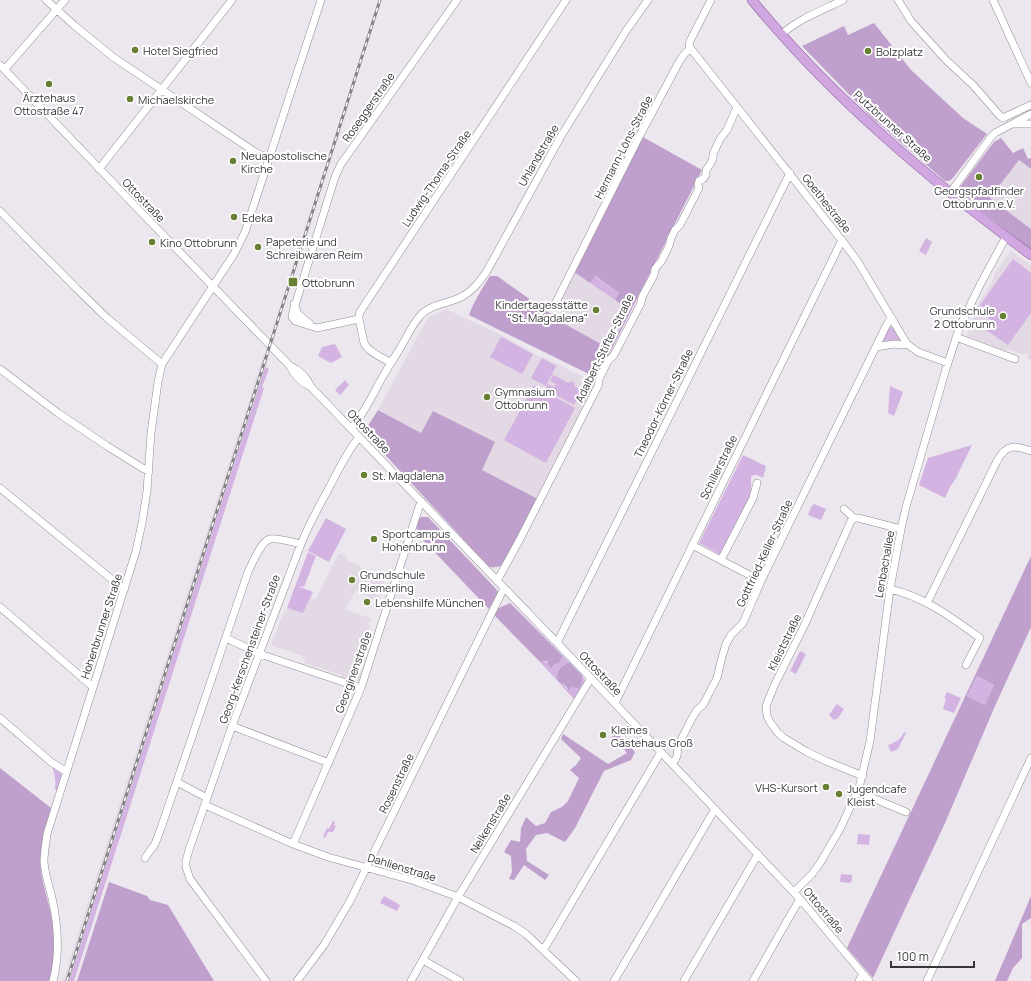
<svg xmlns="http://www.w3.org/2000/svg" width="1031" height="981" viewBox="0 0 1031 981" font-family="Manrope,sans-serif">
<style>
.built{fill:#e2d9e5}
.green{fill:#d3b3e1}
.forest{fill:#bf9fcc;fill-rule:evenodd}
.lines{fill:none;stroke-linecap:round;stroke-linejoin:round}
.minor-casing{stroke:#918c93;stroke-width:8}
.major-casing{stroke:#865998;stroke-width:10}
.minor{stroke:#fff;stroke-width:7}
.major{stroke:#d0a7e0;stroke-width:9}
.rail-casing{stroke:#858286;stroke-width:3}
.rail{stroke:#fff;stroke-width:1.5;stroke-dasharray:4.5;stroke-linecap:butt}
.poi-dot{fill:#688033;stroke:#fff;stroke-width:1.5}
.labels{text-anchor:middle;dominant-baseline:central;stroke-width:4;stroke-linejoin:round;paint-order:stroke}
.poi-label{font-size:11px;fill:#373538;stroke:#fff;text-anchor:start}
.street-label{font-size:11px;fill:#373538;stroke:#fff}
</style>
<rect width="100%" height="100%" fill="#ece7ee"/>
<!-- built -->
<path class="built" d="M1019,160l12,9v60l-41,-31z
M1011,251l20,14v95l-4,-3 1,-2 -3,-2 -2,2 -15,-6 -2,2 -37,-14 -3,-3 2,-1v-3l12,-29 12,-19 4,-11z
M574,272l55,38 -19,39 -51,-29 5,-11 -1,-3 -1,-10z
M446,309l55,26 39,22 1,-1 53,26 2,3 -58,114 -56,-29 13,-28 -62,-31 -12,22 -43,-23 43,-80 8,-13z
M264,354l5,4 -200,623h-6z
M339,553l9,5 -1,2 20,10 -2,2 19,10 -6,20 -22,-12 -11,20 26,8 -2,6 1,1 -10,30 3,1 -4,13 3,5 -1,4 -3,3 -4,1 -12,-5v-2l-38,-12 1,-4 -3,-1 1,-2 -32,-11 13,-34 2,1 1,-4 16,4 7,-14 5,2z"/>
<!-- green -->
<path class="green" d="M926,238l6,4 -6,13 -7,-4z
M1013,259l18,14v40l-23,32 -22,-15 6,-9 -10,-7 3,-5 -5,-4z
M594,276l25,17 -4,7 -25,-17z
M889,327h3l2,2 6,11 -16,1 -1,-1z
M501,337l32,17 -11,20 -32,-17z
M335,344l7,13 -11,6 -13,-7 4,-9z
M542,358l14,8 -10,20 -15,-8z
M265,367l4,2 -7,18 2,1 -190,593h-5z
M553,375l16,8 2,-2 4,2 -1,3 8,5 -8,14 -29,-16 3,-5 6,3 2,-3 -6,-3z
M345,380l4,5 -9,10 -5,-5z
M534,385l41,23 -29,55 -42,-23z
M890,386l13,6 -9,24 -6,-3z
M972,445l-16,33 -6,9 -5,11 -26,-13 9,-27z
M743,455l23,11 -3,12c-4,-2 -8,-5 -12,-1v20l-30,58 -22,-12z
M814,504l12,5 -5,11 -13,-5 3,-8z
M326,518l20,11 -17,33 -21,-11z
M308,552l8,4 -12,31 -4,-1v1l13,5 -10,21 -16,-5z
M800,651l6,3 -10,20 -6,-3z
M563,656l6,6 -9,6c-2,7 3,15 7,21l5,-2 5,2 5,-7v-7l3,6 -1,4 -10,14 -34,-37c7,-2 9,0 14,5l2,-3 4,-2z
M977,676l17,9 -9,20 -18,-9z
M947,692l14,6 -7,15 -11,-4 3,-10 -2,-1z
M837,704l7,5 -6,9 -4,2 -5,-5z
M904,732l2,1 -8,16 -7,3 -3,-7c7,-2 13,-6 16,-13z
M52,767l10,7 -5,17 -2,-2c1,-8 0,-14 -3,-22z
M333,821l2,1 -1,3 2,1 -3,6h-5l-3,6 -2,-1 4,-9 2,1z
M858,834l12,1 -1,10 -12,-1z
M841,874l11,1v6h-1l-1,2 -10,-1z
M384,896l16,9 -3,6 -17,-8z"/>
<!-- forest -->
<path class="forest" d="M874,23l37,47 52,48 24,16 -35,45 -3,2h-4l-76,-66 -67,-69 42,-20 4,9z
M641,136l61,34 -105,208 -128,-63c5,-14 13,-26 21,-39h7l68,48 45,25 19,-39 -14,-10 4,-7 -24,-17 -5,7 -16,-11z
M1001,138l12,15 10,-5 5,11 3,-1v11l-12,-9 -29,38 41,31v20l-70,-54 -2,-3 1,-5 34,-45z
M378,410l43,23 12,-22 62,31 -13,28 56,29 -32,64c-6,4 -10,5 -17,4l-125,-135z
M422,517h6l68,72 2,3 -9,17 -66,-69 2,-2 -9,-10 3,-10z
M1031,556v71l-36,79 -50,117 -72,155 -26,-30zM977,676l17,9 -9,20 -18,-9z
M510,603l53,53 -3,6 -4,2 -5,4 -3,-4v-3h-3l-5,1 -46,-47 3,-6z
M569,662l13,13v7l-3,7 -7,-2 -3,3 -5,-6 -6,-3 -1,-5 3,-8z
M615,731l20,21 -4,8 -27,11 -29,57 -10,14 -18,-9 -11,2 -10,14 1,12 22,14 -4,5 -21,-15 -10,15 -5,-1 3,-7 -1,-16 -7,-4 7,-12 9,2 1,-14 5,-11 10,9 9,-3 6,-11 11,-5 6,-6 11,-23 -9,-8 6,-5 5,-7 -20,-19 2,-5 45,30 19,-11 -7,-9 -9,-5z
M0,768l51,40c-6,21 -12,42 -10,64 2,14 7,28 10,42 4,20 5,48 -2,67h-49z
M109,882l38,14 3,4 18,5 46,76h-137z
M1031,896v22l-9,6v34l-9,10 -6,13h-12z"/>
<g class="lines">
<defs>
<path id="minor" d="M46,0l29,26 38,31 145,97 11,3
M898,0l13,21 35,39 27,25 27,31 3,2 2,-1 26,-12
M993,0l38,83
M781,35c17,-16 42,-25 62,-35
M691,49l46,58 110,140 11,15 49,82 11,8 30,11
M691,49l-2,-3 1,-5 21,-41
M0,65l139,145 151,156c4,9 12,17 21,21
M5,69l60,-69
M1014,124h17
M99,169l133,-169
M950,193l41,-56 4,-4 36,-19
M0,211l77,78 30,29 55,46
M294,304l4,10 12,10
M554,306l85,-169 40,-75 6,-9 6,-4
M359,319l-42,9 -22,-7 -3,-4 1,-5 42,-135 6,-13 116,-164
M956,337l59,22
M876,347l18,-3 9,1 4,-1
M391,363c-9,-6 -22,-10 -27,-20l-5,-24v-3l1,-4 206,-312
M290,366c10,4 17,12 21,21l275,286 214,226 69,82
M0,369l58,44 49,33 37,23 5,2
M351,429c15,-18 23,-38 35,-58 4,-7 9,-14 13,-21 7,-11 12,-24 21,-34 10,-12 28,-12 41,-19 12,-6 19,-16 26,-26l74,-135 65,-105 22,-31
M0,488l120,98 5,2
M844,509l10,9
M692,545l69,36
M721,560l32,-62 4,-15
M497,581l23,-42 78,-153 1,-4v-3l9,-18 6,-6 27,-52 1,-6 12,-22 1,-6 3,-4 3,-3 8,-16 2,-8 4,-8 5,-5 19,-37 -1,-4 1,-3 4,-2 3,-4v-5l5,-7 2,-5v-4l7,-15 7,-9 10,-23
M890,589c35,8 62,29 90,49l-14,27
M927,603l70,-142c9,-17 18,-16 34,-10
M0,607l93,80
M226,638l34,16 101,34
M557,643l233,-470
M615,703l227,-463
M0,718l51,44 11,7 4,2
M232,726l97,37
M672,764l3,-4 2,-4 1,-10 13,-26 6,-10 6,-5 14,-27 5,-21 4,-13 5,-9 12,-12 18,-42 126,-257 5,-6
M863,776l-37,-15 -19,-9 -23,-14 -6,-5 -8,-11 -3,-6 -1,-10 8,-20 30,-60 47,-105 3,-3h4l43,11
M177,782l30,16
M858,792l48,20
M205,805l88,39 35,13 87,24 43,16 56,29 12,8 50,47
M293,844l68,-156 60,-187
M145,858l10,-14 6,-16 87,-256c4,-8 13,-31 22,-33 6,-1 24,3 31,5
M794,892l18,-18 8,-11 20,-34 19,-41 11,-47 20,-152 11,-60 5,-22 40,-138 11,-34 4,-11 20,-41 25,-46
M543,950l4,-6 114,-192
M423,960l37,21
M53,981c7,-27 5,-56 -1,-83 -3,-12 -7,-24 -8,-36 0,-10 2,-19 3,-28l89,-283 6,-28 5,-32 4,-58 7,-51 4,-18 72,-110 11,-22 76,-232
M266,981l-76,-102 -4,-12v-6l3,-11 43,-124 69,-182c8,-20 18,-38 28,-56 9,-18 18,-36 30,-51
M297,981l27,-36 26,-44 154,-313
M411,981l47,-84 133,-219
M614,981l101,-172
M684,981l74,-127
M753,981l34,-60 13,-22
M859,981l4,-7
M927,981l104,-223"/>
<path id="major" d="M752,0c79,97 179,181 279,255"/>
</defs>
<!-- minor casing -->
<use href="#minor" class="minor-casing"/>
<!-- major casing -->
<use href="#major" class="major-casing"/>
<!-- minor -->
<use href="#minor" class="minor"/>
<!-- major -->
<use href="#major" class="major"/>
<defs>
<path id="rail" d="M67,981l313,-981"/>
</defs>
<!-- rail casing -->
<use href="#rail" class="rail-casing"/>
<!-- rail -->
<use href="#rail" class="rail"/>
</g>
<!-- markers -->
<g class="poi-dot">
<circle cx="135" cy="50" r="4"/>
<circle cx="868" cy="51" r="4"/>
<circle cx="49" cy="84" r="4"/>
<circle cx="130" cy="99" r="4"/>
<circle cx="233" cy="161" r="4"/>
<circle cx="979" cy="177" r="4"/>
<circle cx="234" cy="217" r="4"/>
<circle cx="152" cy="242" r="4"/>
<circle cx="258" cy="247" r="4"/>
<rect x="288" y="277" width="10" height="10" rx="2"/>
<circle cx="596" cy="310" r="4"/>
<circle cx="1003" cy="316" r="4"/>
<circle cx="487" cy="397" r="4"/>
<circle cx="364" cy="475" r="4"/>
<circle cx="374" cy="539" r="4"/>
<circle cx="352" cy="580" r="4"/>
<circle cx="367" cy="602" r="4"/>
<circle cx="603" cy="735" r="4"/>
<circle cx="826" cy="787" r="4"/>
<circle cx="839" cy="794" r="4"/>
</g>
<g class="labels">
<!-- poi labels -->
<g class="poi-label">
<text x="143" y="50">Hotel Siegfried</text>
<text x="876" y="51">Bolzplatz</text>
<text x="49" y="97" text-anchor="middle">Ärztehaus<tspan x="49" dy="13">Ottostraße 47</tspan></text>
<text x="138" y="99">Michaelskirche</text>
<text x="241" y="155">Neuapostolische<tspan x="241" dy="13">Kirche</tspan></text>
<text x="979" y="190" text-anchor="middle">Georgspfadfinder<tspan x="979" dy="13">Ottobrunn e.V.</tspan></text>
<text x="242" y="217">Edeka</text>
<text x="266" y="241">Papeterie und<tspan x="266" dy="13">Schreibwaren Reim</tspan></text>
<text x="160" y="242">Kino Ottobrunn</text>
<text x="302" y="282">Ottobrunn</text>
<text x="588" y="304" text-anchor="end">Kindertagesstätte<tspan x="588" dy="13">"St. Magdalena"</tspan></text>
<text x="995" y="310" text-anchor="end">Grundschule<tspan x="995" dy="13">2 Ottobrunn</tspan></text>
<text x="495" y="391">Gymnasium<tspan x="495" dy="13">Ottobrunn</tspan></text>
<text x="372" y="475">St. Magdalena</text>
<text x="382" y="533">Sportcampus<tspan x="382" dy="13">Hohenbrunn</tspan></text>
<text x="360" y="574">Grundschule<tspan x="360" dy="13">Riemerling</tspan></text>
<text x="375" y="602">Lebenshilfe München</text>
<text x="611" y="729">Kleines<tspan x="611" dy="13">Gästehaus Groß</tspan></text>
<text x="818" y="787" text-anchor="end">VHS-Kursort</text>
<text x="847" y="788">Jugendcafe<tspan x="847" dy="13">Kleist</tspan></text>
</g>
<!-- street labels -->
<g class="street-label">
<text transform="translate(368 107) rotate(-55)">Roseggerstraße</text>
<text transform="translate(893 126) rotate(42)">Putzbrunner Straße</text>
<text transform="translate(623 147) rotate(-63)">Hermann-Löns-Straße</text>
<text transform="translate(538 155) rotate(-60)">Uhlandstraße</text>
<text transform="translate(436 178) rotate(-56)">Ludwig-Thoma-Straße</text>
<text transform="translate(144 200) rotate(46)">Ottostraße</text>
<text transform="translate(827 203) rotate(52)">Goethestraße</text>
<text transform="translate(604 348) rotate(-64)">Adalbert-Stifter-Straße</text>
<text transform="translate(663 403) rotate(-64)">Theodor-Körner-Straße</text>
<text transform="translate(369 431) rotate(46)">Ottostraße</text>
<text transform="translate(718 467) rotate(-64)">Schillerstraße</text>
<text transform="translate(764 553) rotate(-65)">Gottfried-Keller-Straße</text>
<text transform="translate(884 564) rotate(-80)">Lenbachallee</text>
<text transform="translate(101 626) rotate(-72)">Hohenbrunner Straße</text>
<text transform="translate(784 642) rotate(-64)">Kleiststraße</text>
<text transform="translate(249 649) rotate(-70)">Georg-Kerschensteiner-Straße</text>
<text transform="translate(353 672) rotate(-70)">Georginenstraße</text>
<text transform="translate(601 673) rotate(46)">Ottostraße</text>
<text transform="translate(396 783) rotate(-64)">Rosenstraße</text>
<text transform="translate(490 823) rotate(-59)">Nelkenstraße</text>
<text transform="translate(402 867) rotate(17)">Dahlienstraße</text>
<text transform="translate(824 910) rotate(50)">Ottostraße</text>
</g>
</g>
<!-- scale -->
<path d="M891 961v6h83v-6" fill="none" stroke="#373538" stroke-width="2"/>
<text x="897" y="961" font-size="12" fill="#373538" stroke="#ffffff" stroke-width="3" paint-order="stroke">100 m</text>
</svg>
